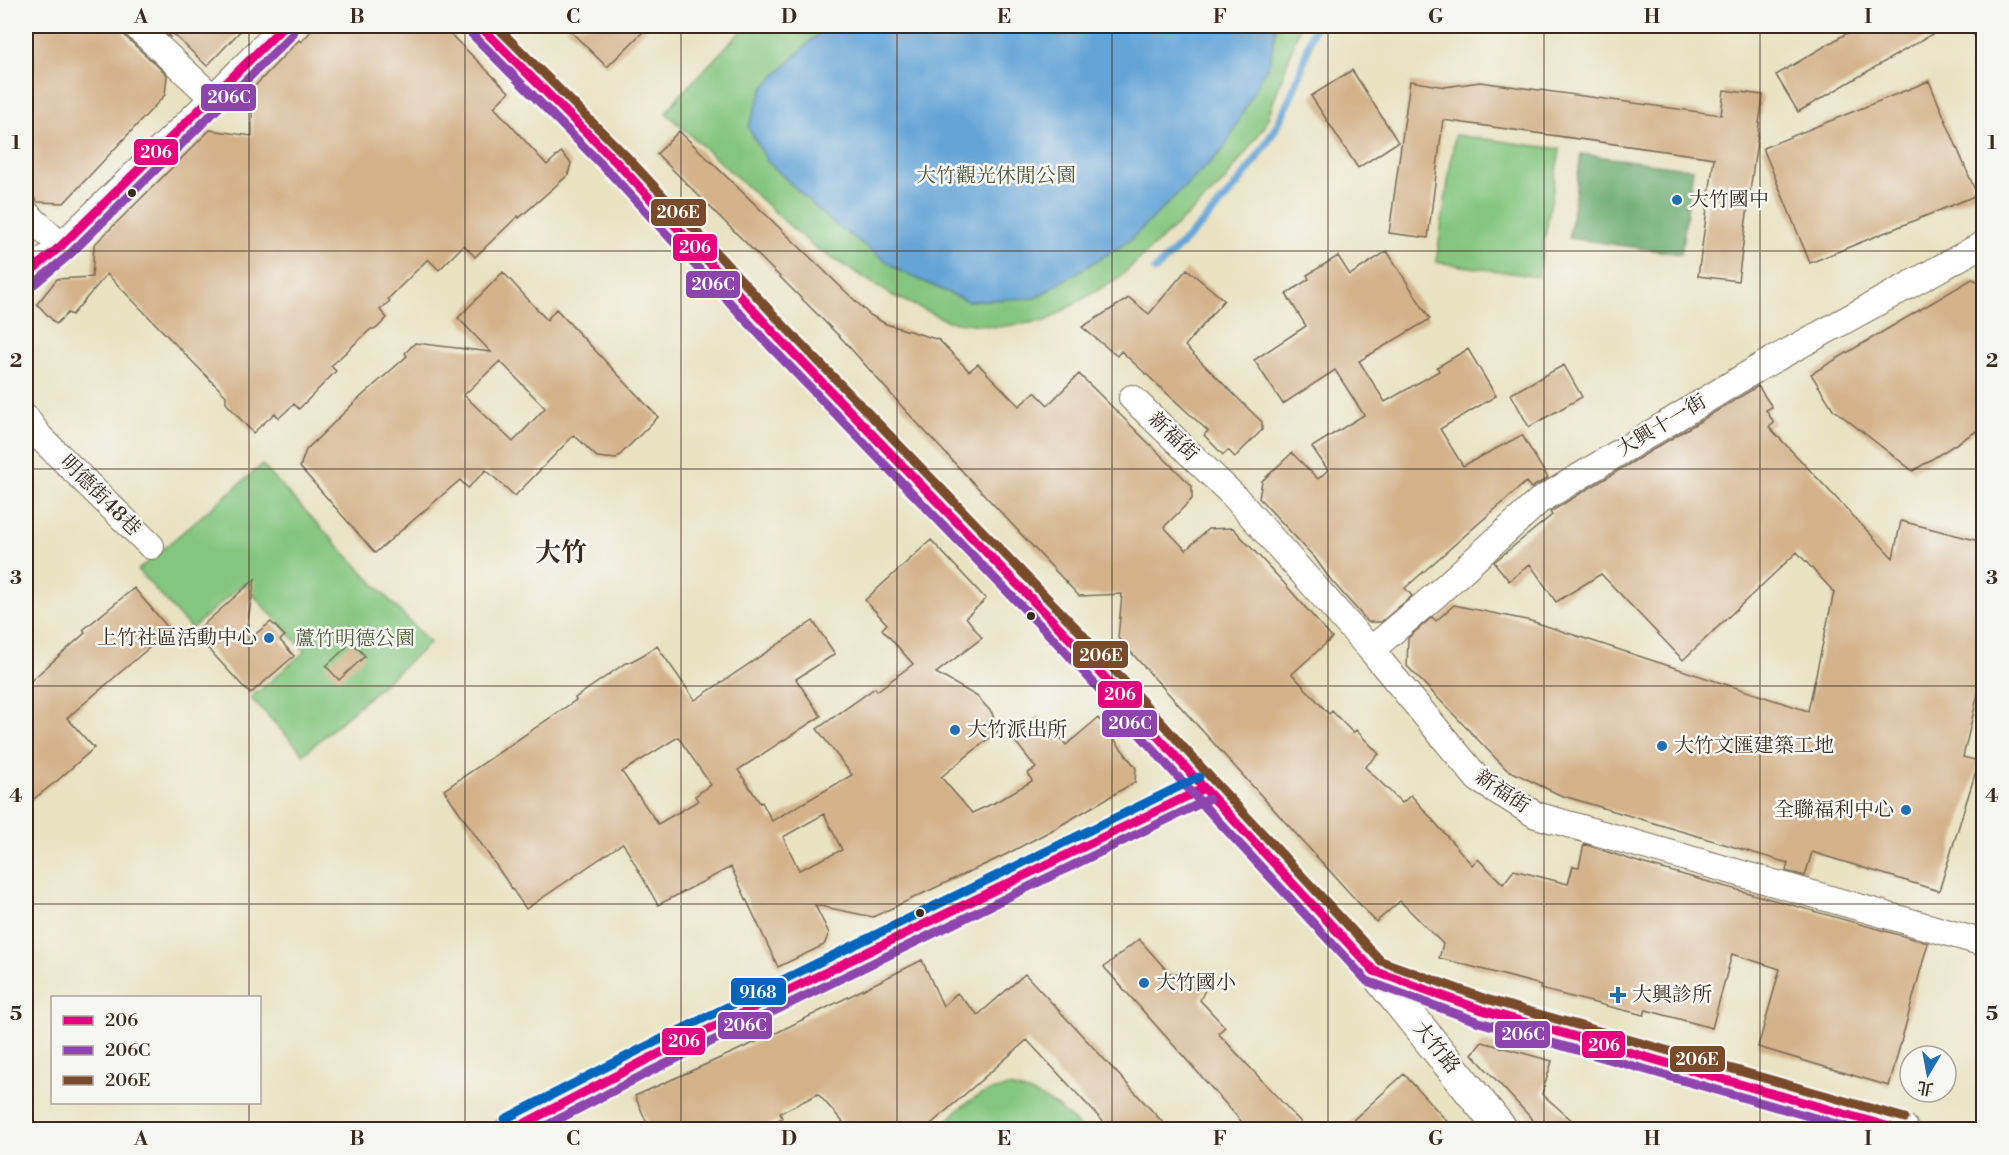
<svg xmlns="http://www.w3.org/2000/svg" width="2009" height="1155" viewBox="0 0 2009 1155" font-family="'Libre Bodoni','Noto Serif TC',serif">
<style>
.green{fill:#84c67f;stroke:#60784e;stroke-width:1.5}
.forest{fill:#6bab6e;stroke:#536a46;stroke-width:1.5}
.water{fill:#65a4d7;stroke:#50677a;stroke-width:1.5}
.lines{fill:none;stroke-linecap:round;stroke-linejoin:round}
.stream{stroke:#65a4d7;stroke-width:8}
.building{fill:#d4b28a;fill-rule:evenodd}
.minor-casing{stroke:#786b57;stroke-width:28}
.tertiary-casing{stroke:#786b57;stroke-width:34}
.secondary-casing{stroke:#786b57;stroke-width:35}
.minor{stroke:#fff;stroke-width:26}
.tertiary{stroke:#fff;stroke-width:32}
.secondary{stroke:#fff;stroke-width:33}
.bus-1-casing{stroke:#f6f6f2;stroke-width:14}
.bus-2-casing{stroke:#f6f6f2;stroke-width:14}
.bus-3-casing{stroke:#f6f6f2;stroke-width:14}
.bus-4-casing{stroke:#f6f6f2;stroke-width:14}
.bus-1{stroke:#e5007d;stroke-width:9}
.bus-2{stroke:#8e44ad;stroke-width:9}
.bus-3{stroke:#7a4b2a;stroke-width:9}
.bus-4{stroke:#0065bd;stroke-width:9}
.grid{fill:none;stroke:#3b2a1e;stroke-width:1.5;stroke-opacity:0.55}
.bus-dot{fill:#3b2a1e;stroke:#f6f6f2;stroke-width:2}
.poi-dot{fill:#1f6fb2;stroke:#f6f6f2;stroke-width:2}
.labels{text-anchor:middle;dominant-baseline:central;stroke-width:5;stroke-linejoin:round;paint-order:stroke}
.park-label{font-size:20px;fill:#51593b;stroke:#f6f6f2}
.poi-label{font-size:20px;fill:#3b2a1e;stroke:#f6f6f2;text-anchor:start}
.street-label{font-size:20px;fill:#3b2a1e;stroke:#f6f6f2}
.district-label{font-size:26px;font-weight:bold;fill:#3b2a1e;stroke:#f6f6f2}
.line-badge{stroke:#f6f6f2;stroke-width:2}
.badge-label{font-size:16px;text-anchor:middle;font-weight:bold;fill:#fff}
.neatline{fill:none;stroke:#3b2a1e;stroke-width:2}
.grid-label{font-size:20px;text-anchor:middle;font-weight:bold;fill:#3b2a1e}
</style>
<rect width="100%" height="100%" fill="#f6f6f2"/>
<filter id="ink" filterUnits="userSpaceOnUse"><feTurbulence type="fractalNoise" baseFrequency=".0167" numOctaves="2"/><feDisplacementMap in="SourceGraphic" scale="12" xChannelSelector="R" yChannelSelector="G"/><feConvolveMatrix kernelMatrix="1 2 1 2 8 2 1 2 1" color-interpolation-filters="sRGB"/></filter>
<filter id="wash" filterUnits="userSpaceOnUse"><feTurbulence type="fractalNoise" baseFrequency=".008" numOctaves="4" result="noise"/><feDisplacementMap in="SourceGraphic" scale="24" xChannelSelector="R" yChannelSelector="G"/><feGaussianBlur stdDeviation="1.35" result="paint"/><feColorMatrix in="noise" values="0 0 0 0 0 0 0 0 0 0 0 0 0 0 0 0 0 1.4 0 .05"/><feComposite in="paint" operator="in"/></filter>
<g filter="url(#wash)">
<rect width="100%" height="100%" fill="#e9e3c2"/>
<!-- green -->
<path class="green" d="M746,26h554l-35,100 -41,56 -104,95 -74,44 -49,6 -49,-6 -56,-26 -80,-49 -146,-133 13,-17z
M1455,135l105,14 -22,128 -102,-15z
M262,465l168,178 -126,111 -53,-56 54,-47 -62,-67 -52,45 -53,-59z
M1009,1087c32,6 50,19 73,42h-141c17,-24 38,-38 68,-42z"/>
<!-- forest -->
<path class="forest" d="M1581,154l112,15 -12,85 -112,-16z"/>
<!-- water -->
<path class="water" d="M826,26h450l-6,35 -46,88 -96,93 -93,56 -68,3 -67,-30 -72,-52 -61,-58 -19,-34 15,-39z"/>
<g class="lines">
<!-- stream -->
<path class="stream" d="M1155,270c39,-38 78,-75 108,-121 25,-37 40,-81 51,-123"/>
</g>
<g id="blocks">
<!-- building -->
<path class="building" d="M26,26h95l5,11 41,38 -2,20 -101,108 -26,-1 -12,-12z
M157,26h88l-38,40 -37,-35v6z
M316,26h126l67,66 -15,15 53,58 14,-13 10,11 -3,12 -49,43 -1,-2 -43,41 -11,-12 -25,25 -11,-11 -40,40 2,2 -10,9 7,8 -11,11h-5l-40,37 5,5 -37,38 -5,-5 -15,14 -4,-5 -22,20 -27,-30v-7l-119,-122 -35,41 -4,-2 -12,11 -19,-20 20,-25 35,-2 2,-32 116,-115 42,6v-47l47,-49 2,2z
M565,26h84l-42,41z
M1859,26h87l-148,86 -22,-37z
M1352,70l46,72 -40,26 -47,-72z
M1410,81l35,6 35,-5 241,33 3,-25 39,5 -25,186 -40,-5 16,-118 -271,-38 -15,118 -39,-5z
M1929,81l48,114 -167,68 -47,-115z
M679,131l191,184 16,9 53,16 30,31 9,-7 41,42 16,-14 13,13 31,-31 113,112v13l-28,28 22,23 22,-21 25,-1 51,55 48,55 -40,36 37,40 3,-3 21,22 3,-3 23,24 -14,13 37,36 9,-8 61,70 6,-6 25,25 11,-14 54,14 5,-18 6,1 5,-23 57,19 287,80 -39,143 -131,-39 22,-78 -48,-15 -20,74 -66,-18 -2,5 -41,-10 -63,-16 1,-4 -102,-27 4,-14 -43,-43 -24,21 -258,-284 4,-44 -43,2 -173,-185 -62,-70 -187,-187z
M1387,251l43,68 -71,42 26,41 54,-31 -2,-4 31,-18 28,47 -56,33 23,37 59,-31 26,43 -17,10 -5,-6 -121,106 7,8 -31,26h-13l-38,-43 -15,-21 -56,-60 3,-17 30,-28 26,26 10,-9 -16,-23 52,-32 -29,-45 -52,34 -29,-44 52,-34 -20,-32 23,-15 -2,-4 31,-19 12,19z
M1187,269l37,31 -39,46 77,76v8l-27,27 -7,-7 -5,5 -19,-20 4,-4 -87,-80 -4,5 -35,-29 47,-29 20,16z
M503,272l44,48 9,-11 102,108 -42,42 -19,-2 -23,-22 -59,61 -29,-26 -18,18 -8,-8 -85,73 -75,-86 6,-17 49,-48 52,-46 -2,-3 10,-10 76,9 -33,-34zM500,361l45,47 -32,34 -49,-47z
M1972,279l11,4v144l-70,44 -80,-62 -22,-35z
M1564,365l18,32 -53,30 -18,-33z
M1758,386l14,21 -6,3 8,13 -5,4 124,131 8,-37 82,21v131l-20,84 16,4 -40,130 -127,-39 -7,24 -19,-5 2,-8 -228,-68 -54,-26 -99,-103 1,-28 24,-21 4,4 18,-16 77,16 277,90 26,-119 -37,-40 -114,108 -82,-86 -45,28 -26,-38 -21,17 -15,-19 58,-47 -2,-3z
M931,540l55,59 -20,18 16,21 -46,35 42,24 14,16 6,18 -57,46 31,36 22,-10 38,-22 -4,-8 8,-5 -25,-32 26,-20 5,8 5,-4 19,25 32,-27 38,50 -1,14 -79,46 -51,27 -132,62 -58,-12 14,28 -5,12 -46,22 -47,-100 -73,38 -35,-62 -97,66 -82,-119 132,-90 -1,-2 52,-36 1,1 15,-8 14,-9 38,54 118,-79 22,33 -39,25 25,37 -83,54 22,33 2,-1 10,19 80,-46 -35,-46 58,-41 2,3 36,-27 -31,-35 5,-5 -22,-24zM678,737l33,48 -16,11 3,5 -40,23 -36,-52zM824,814l18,36 -43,20 -16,-33z
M255,579l-11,64 27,-21 14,14 -5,4 14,16 -44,38 -56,-61z
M134,588l36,42 -103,88 27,30 -36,32 -32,25v-120l59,-52 -2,-3z
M352,642l13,14 -26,24 -13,-14z
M1139,939l30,34 23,3 13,14 -5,10 25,27 -7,6 90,97h-59l-145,-163z
M922,960l21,46 14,-13 21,22 47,-41 145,156h-59l-84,-90 -103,90h-74l-32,-36 -38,19 2,5 -25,12h-107l-15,-34 137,-61z
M1482,1042l70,19 -10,33 41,36h-45l-6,-11 -60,-65z
M1404,1074l51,56h-113z"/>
</g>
</g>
<g filter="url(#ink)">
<use href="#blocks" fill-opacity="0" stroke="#786b57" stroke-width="1.5"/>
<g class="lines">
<defs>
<path id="minor" d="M136,26l77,72
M1983,26l1,1
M26,213l35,33
M26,275l35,-29 152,-148 71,-72
M1132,398l102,98 137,154 107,129 58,36 448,128
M26,418l14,19 111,109
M1371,650l67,-57 101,-92 221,-134 224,-123"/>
<path id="tertiary" d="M1374,971l128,159
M511,1130l135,-70 558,-272"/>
<path id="secondary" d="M480,26l140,140 158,171 295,305 131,146 170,183 108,39 420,120"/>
</defs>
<!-- minor casing -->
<use href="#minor" class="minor-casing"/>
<!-- tertiary casing -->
<use href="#tertiary" class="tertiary-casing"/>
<!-- secondary casing -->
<use href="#secondary" class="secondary-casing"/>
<!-- minor -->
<use href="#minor" class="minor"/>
<!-- tertiary -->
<use href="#tertiary" class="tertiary"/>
<!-- secondary -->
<use href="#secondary" class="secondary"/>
<defs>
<path id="bus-1" d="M480,26l140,140 158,171 295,305 131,146 170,183 108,39 418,120
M26,275l35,-29 223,-220
M512,1130l134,-70 558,-272"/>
<path id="bus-2" d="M472,34l139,140 158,171 295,305 131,146 172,185 112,41 378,108
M34,284l35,-29 224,-221
M538,1130l113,-59 558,-272"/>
<path id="bus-3" d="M496,26l132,132 159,171 295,305 131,146 168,181 105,38 419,119"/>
<path id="bus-4" d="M505,1119l136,-70 558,-272"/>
</defs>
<!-- bus-1 casing -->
<use href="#bus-1" class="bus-1-casing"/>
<!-- bus-2 casing -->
<use href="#bus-2" class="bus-2-casing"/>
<!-- bus-3 casing -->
<use href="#bus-3" class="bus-3-casing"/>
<!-- bus-4 casing -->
<use href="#bus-4" class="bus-4-casing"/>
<!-- bus-1 -->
<use href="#bus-1" class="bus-1"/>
<!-- bus-2 -->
<use href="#bus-2" class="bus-2"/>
<!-- bus-3 -->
<use href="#bus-3" class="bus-3"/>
<!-- bus-4 -->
<use href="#bus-4" class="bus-4"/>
</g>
</g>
<!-- grid -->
<path class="grid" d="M249,26v972M465,26v1104M681,26v1104M897,26v1104M1112,26v1104M1328,26v1104M1544,26v1104M1760,26v1104M26,251h1958M26,469h1958M26,686h1958M26,904h1958M249,1102v28"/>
<!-- markers -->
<g class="bus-dot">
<circle cx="132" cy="193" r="5"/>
<circle cx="1031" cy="616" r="5"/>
<circle cx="920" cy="913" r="5"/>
</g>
<g class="poi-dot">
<circle cx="1677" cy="200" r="6"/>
<circle cx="269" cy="638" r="6"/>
<circle cx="955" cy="730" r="6"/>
<circle cx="1662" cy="746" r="6"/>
<circle cx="1906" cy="810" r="6"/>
<circle cx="1144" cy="983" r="6"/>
<path d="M1615 986h6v6h6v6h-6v6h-6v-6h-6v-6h6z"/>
</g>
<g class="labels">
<!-- park labels -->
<g class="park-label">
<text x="996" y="176">大竹觀光休閒公園</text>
<text x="355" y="639">蘆竹明德公園</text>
</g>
<!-- poi labels -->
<g class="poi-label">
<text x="1689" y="200">大竹國中</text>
<text x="257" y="638" text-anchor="end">上竹社區活動中心</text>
<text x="967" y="730">大竹派出所</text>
<text x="1674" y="746">大竹文匯建築工地</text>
<text x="1894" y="810" text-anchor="end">全聯福利中心</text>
<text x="1156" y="983">大竹國小</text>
<text x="1632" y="995">大興診所</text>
</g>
<!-- street labels -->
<g class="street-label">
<text transform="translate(1662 426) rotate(-31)">大興十一街</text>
<text transform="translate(1173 437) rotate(44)">新福街</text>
<text transform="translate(100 496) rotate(45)">明德街48巷</text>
<text transform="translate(1502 792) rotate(34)">新福街</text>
<text transform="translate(1436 1048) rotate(51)">大竹路</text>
</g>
<!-- district labels -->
<g class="district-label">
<text x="561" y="553">大竹</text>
</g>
</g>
<g class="line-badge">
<rect x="200" y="83" width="57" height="29" rx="6" fill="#8e44ad"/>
<rect x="133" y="138" width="46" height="28" rx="6" fill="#e5007d"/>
<rect x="650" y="198" width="57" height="29" rx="6" fill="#7a4b2a"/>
<rect x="672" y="233" width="46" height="29" rx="6" fill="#e5007d"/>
<rect x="685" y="270" width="56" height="29" rx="6" fill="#8e44ad"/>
<rect x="1072" y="640" width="57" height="29" rx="6" fill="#7a4b2a"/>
<rect x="1097" y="680" width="46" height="29" rx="6" fill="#e5007d"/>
<rect x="1101" y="709" width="57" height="29" rx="6" fill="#8e44ad"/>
<rect x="730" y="977" width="57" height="29" rx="6" fill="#0065bd"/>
<rect x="717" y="1011" width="56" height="29" rx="6" fill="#8e44ad"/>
<rect x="1494" y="1020" width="57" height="29" rx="6" fill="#8e44ad"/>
<rect x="661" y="1027" width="45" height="29" rx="6" fill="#e5007d"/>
<rect x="1581" y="1030" width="45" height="29" rx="6" fill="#e5007d"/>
<rect x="1669" y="1045" width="57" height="28" rx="6" fill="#7a4b2a"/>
</g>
<g class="badge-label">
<text x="229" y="103">206C</text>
<text x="156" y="158">206</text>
<text x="678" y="218">206E</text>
<text x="695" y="253">206</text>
<text x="713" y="290">206C</text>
<text x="1101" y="661">206E</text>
<text x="1120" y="700">206</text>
<text x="1130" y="729">206C</text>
<text x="758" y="998">9168</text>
<text x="745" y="1031">206C</text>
<text x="1523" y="1040">206C</text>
<text x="684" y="1047">206</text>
<text x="1604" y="1051">206</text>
<text x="1697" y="1065">206E</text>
</g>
<!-- margin -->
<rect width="2009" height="1155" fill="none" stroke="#f6f6f2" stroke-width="66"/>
<!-- legend -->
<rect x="51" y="996" width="210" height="108" fill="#f6f6f2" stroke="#aba49d" stroke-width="1.5"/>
<rect x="63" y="1016" width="30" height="9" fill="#e5007d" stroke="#aba49d" stroke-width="1.5"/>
<text x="105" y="1026" font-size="18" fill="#3b2a1e">206</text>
<rect x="63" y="1046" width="30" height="9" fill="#8e44ad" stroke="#aba49d" stroke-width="1.5"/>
<text x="105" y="1056" font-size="18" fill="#3b2a1e">206C</text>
<rect x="63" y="1076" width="30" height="9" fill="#7a4b2a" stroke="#aba49d" stroke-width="1.5"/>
<text x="105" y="1086" font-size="18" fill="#3b2a1e">206E</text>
<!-- north arrow -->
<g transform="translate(1928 1074) rotate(190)"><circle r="28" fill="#f6f6f2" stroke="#aba49d" stroke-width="1.5"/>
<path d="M0-4.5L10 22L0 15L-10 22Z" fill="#1f6fb2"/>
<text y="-9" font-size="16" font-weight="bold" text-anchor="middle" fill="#3b2a1e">北</text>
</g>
<rect x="33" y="33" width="1943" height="1089" class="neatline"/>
<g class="grid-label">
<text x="141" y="23">A</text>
<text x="357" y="23">B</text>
<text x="573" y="23">C</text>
<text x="789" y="23">D</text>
<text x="1004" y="23">E</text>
<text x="1220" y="23">F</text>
<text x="1436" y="23">G</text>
<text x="1652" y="23">H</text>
<text x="1868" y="23">I</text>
<text x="16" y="149">1</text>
<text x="1992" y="149">1</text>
<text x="16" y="367">2</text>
<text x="1992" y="367">2</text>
<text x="16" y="584">3</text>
<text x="1992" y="584">3</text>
<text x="16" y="802">4</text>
<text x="1992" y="802">4</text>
<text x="16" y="1020">5</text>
<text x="1992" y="1020">5</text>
<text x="141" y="1145">A</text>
<text x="357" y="1145">B</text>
<text x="573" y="1145">C</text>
<text x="789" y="1145">D</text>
<text x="1004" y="1145">E</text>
<text x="1220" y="1145">F</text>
<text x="1436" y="1145">G</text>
<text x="1652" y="1145">H</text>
<text x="1868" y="1145">I</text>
</g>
</svg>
